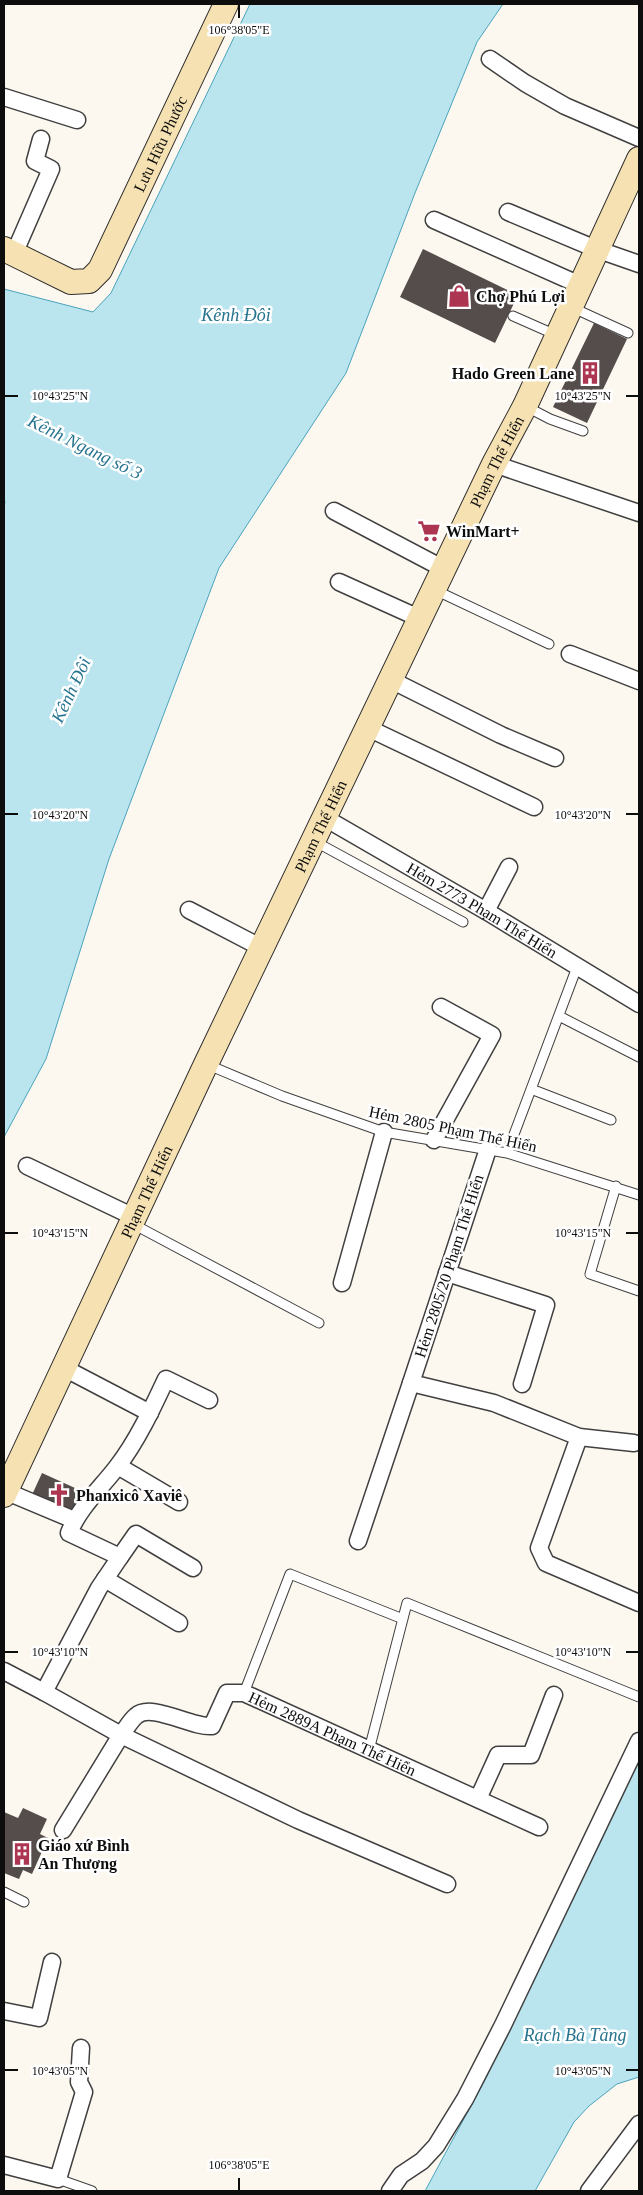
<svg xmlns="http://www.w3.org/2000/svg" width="643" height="2195" viewBox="0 0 643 2195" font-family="Georgia,serif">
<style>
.water{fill:#bae4ee;stroke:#4aa3bc}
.building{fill:#544d4b}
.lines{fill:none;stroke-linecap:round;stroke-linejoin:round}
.lane-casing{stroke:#404040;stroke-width:11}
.street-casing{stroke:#404040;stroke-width:19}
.secondary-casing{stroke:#2f2f2f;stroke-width:26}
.lane{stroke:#fff;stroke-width:9}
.street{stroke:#fff;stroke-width:16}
.secondary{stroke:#f5e1b2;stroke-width:24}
.ticks{fill:none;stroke:#0d0d0d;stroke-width:2}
.labels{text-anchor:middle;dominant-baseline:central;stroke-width:5;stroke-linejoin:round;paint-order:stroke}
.street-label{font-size:16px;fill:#0d0d0d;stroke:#fff}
.poi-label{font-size:16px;font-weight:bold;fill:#0d0d0d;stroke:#fff;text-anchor:start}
.water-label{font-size:18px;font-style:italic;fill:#26748f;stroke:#fff}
.ticks-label{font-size:12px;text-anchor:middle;fill:#0d0d0d;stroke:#fff;stroke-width:5;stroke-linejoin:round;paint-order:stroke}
</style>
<rect width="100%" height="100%" fill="#fdf8ef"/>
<!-- water -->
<path class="water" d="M250,4h253l-26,38 -62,151 -69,180 -127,195 -110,291 -63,200 -42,78v-631l1,-4 -1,-3v-210l89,23 18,-19z
M639,1759v318l-22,7 -28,22 -15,16 -39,69h-110l61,-113 59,-130 54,-103z"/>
<!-- building -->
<path class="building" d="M423,249l95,46 -23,48 -95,-46z
M594,323l33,16 -40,84 -34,-16z
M42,1473l44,20 -11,24 -44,-20z
M23,1808l24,11 -7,15 8,4 -16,36 -9,-4 -4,9 -15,-6v-61l14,6z"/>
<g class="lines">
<defs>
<path id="lane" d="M571,307l57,26
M513,316l43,19
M525,406l25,13 33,12
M435,590l114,54
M314,841l149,81
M559,1016l80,41
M206,1064l76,32 102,36 123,21 132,42
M531,1089l80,31
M507,1153l70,-186
M616,1186l-26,88 49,17
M131,1223l188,100
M244,1693l46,-119 113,45
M369,1750l38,-147 232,94
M4,1892l20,10
M58,2179l34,12"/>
<g id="street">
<path d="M490,59l35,24 40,23 74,32"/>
<path d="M4,97l73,23"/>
<path d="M508,212l88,37 43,15"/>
<path d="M434,220l146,65"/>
<path d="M14,254l37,-85 -16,-8 6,-22"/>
<path d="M494,464l145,49"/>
<path d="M334,511l110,58"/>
<path d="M339,582l82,37"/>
<path d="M570,654l69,27"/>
<path d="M391,680l110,55 54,23"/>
<path d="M368,728l166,79"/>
<path id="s1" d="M325,818l161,93 153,93"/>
<path d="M189,910l73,38"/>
<path d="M486,911l23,-44"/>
<path d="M434,1140l58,-105 -51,-28"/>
<path d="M488,1149l-77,234 83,20 85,34 55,6"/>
<path d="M27,1166l107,51"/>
<path d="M447,1273l99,32 -24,79"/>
<path d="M342,1283l42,-151"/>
<path d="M64,1368l86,45"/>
<path d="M579,1437l-40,111 7,15 93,40"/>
<path d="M118,1466l61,36"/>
<path d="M5,1491l69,29"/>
<path d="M358,1541l53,-158"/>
<path d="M120,1557l16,-23 57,34"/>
<path d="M105,1579l74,44"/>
<path d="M4,1671l40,21 77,43 -58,95"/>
<path d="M44,1692l55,-104 21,-31 -51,-24c10,-25 31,-44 48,-66 20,-26 35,-58 49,-88l43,21"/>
<path d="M478,1799l20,-44h33l23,-60"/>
<path id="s2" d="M447,1884l-149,-64 -177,-85c5,-6 9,-14 15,-19 15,-14 56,12 76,10l15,-33h17l295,134"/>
<path d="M4,2011l35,7 13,-56"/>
<path d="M4,2165l54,14 26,-87 -5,-10 2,-34"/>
<path d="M390,2191l11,-16 21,-14 14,-15 29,-47 38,-74 136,-284"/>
<path d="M589,2191l50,-67"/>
</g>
<g id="secondary">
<path id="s3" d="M4,249l67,33 18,-1 11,-11 126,-266"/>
<path id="s4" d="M4,1495l202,-431 288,-600 31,-58 114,-247"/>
</g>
</defs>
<!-- lane casing -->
<use href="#lane" class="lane-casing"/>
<!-- street casing -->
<use href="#street" class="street-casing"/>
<!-- secondary casing -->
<use href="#secondary" class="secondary-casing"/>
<!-- lane -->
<use href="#lane" class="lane"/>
<!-- street -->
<use href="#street" class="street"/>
<!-- secondary -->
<use href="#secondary" class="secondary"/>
</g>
<!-- ticks -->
<path class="ticks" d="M239,5v13M5,396h13M626,396h12M5,814h13M626,814h12M5,1233h13M626,1233h12M5,1652h13M626,1652h12M5,2070h13M626,2070h12M239,2178v12"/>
<!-- icons -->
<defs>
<symbol id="shop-bare" viewBox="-9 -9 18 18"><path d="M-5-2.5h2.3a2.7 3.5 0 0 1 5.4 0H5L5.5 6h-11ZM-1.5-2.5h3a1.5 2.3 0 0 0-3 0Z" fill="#ac3651" stroke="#fff" stroke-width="2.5" paint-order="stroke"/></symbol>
<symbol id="building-bare" viewBox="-9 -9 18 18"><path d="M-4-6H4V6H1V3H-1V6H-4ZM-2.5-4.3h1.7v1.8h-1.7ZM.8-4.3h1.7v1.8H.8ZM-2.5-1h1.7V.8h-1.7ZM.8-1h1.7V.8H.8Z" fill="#ac3651" stroke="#fff" stroke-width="2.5" paint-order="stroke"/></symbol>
<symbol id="supermarket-bare" viewBox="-9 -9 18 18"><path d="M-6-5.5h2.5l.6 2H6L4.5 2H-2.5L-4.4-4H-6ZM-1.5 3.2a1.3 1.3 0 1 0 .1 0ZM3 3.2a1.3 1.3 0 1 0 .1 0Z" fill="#ac3651" stroke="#fff" stroke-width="2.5" paint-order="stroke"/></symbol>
<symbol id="church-bare" viewBox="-9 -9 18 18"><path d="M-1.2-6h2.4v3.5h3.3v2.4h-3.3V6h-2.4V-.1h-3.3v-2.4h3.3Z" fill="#ac3651" stroke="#fff" stroke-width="2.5" paint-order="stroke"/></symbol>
</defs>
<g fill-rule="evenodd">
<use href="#shop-bare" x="443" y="280" width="32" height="32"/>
<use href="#building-bare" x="574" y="357" width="32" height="32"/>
<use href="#supermarket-bare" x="413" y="515" width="32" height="32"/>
<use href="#church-bare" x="43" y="1479" width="32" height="32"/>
<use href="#building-bare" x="6" y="1838" width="32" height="32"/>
</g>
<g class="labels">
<!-- street labels -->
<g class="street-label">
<text stroke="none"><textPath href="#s3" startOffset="248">Lưu Hữu Phước</textPath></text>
<text stroke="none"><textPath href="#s4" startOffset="1145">Phạm Thế Hiển</textPath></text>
<text stroke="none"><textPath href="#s4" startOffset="740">Phạm Thế Hiển</textPath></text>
<text stroke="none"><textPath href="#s1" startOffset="182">Hẻm 2773 Phạm Thế Hiển</textPath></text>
<text transform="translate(453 1129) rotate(12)">Hẻm 2805 Phạm Thế Hiển</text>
<text stroke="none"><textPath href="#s4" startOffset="335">Phạm Thế Hiển</textPath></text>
<text transform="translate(449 1266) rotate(-72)">Hẻm 2805/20 Phạm Thế Hiển</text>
<text stroke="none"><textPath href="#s2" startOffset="612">Hẻm 2889A Phạm Thế Hiển</textPath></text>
</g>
<!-- poi labels -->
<g class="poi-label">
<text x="476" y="296">Chợ Phú Lợi</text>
<text x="574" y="373" text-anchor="end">Hado Green Lane</text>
<text x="446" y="531">WinMart+</text>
<text x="76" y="1495">Phanxicô Xaviê</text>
<text x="38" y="1845">Giáo xứ Bình<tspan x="38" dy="18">An Thượng</tspan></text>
</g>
<!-- water labels -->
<g class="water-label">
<text x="236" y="315">Kênh Đôi</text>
<text transform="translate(85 447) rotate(26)">Kênh Ngang số 3</text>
<text transform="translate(71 690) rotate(-65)">Kênh Đôi</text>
<text x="575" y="2035">Rạch Bà Tàng</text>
</g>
</g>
<g class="ticks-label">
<text x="239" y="34">106°38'05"E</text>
<text x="60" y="400">10°43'25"N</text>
<text x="583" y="400">10°43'25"N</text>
<text x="60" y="819">10°43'20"N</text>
<text x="583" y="819">10°43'20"N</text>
<text x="60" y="1237">10°43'15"N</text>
<text x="583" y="1237">10°43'15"N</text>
<text x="60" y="1656">10°43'10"N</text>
<text x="583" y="1656">10°43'10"N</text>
<text x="60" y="2075">10°43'05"N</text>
<text x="583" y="2075">10°43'05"N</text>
<text x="239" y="2169">106°38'05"E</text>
</g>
<!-- border -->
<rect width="643" height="2195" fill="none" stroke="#0d0d0d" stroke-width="10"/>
</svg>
